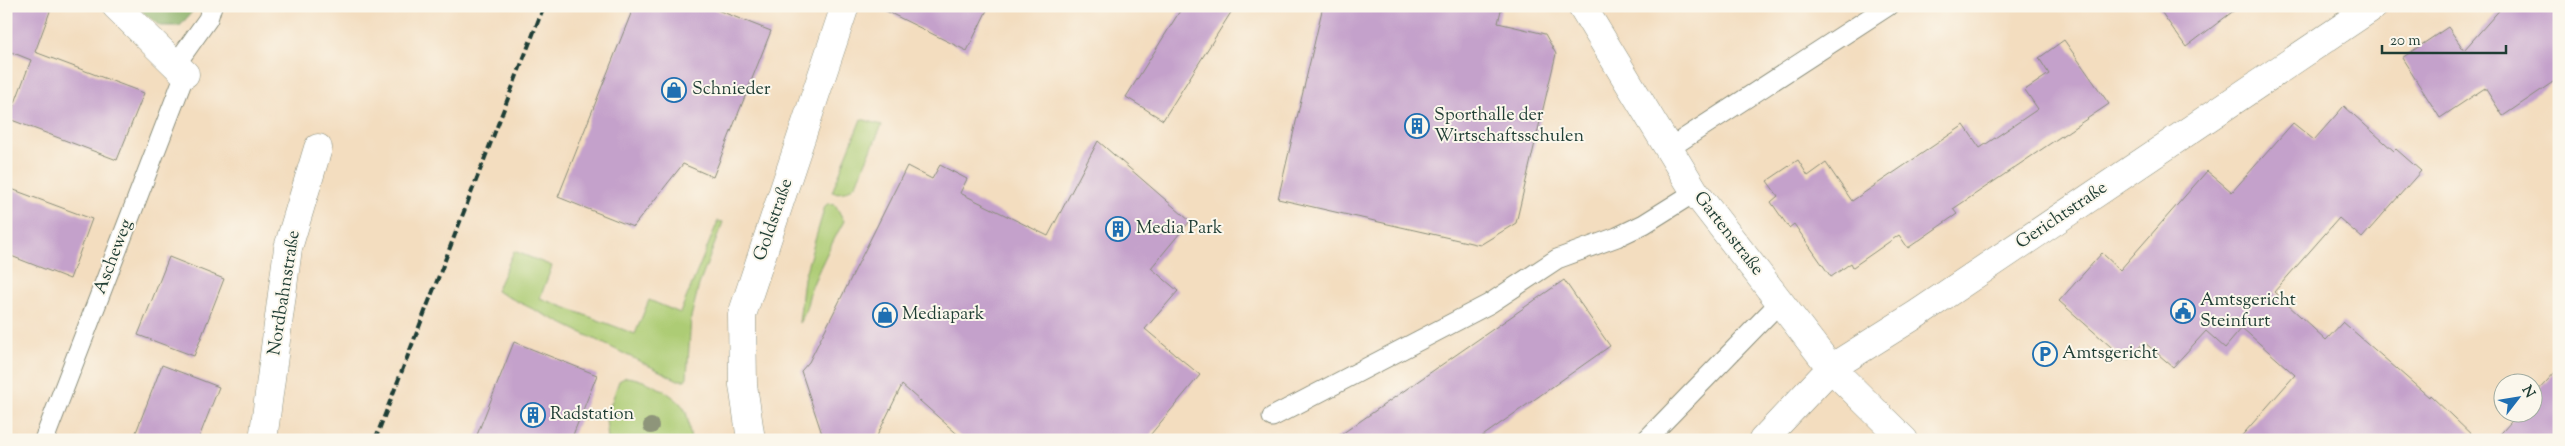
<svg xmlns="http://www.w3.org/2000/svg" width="2565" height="446" viewBox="0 0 2565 446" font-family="'Sorts Mill Goudy',serif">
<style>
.green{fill:#adcc74;stroke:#668454}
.forest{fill:#8ab066;stroke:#54764d}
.building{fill:#c4a1cb}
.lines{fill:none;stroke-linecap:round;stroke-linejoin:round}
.lane-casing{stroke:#898d7a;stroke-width:21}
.street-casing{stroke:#898d7a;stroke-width:29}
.lane{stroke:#fff;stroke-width:19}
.street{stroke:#fff;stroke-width:28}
.rail{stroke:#1f3d34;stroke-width:4;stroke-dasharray:8 4;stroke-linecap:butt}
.tree{fill:#8e957a}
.labels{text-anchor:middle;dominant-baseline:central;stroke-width:4;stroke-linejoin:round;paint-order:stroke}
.poi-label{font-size:18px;fill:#1f3d34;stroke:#fbf7ec;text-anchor:start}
.street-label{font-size:18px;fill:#1f3d34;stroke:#fbf7ec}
</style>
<rect width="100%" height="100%" fill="#fbf7ec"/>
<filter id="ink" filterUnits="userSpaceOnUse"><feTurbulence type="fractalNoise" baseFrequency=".02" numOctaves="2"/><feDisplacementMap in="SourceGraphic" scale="10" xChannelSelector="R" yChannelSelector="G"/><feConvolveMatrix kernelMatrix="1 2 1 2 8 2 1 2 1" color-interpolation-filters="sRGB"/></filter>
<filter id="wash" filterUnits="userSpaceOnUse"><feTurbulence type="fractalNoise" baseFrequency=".0096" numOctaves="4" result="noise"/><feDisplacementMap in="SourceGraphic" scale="20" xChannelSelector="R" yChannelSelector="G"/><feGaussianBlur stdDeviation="1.12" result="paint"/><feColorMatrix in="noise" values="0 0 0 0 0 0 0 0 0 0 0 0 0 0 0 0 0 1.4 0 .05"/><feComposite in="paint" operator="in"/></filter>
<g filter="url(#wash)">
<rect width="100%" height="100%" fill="#f3ddbf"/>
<!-- green -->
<path class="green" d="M861,119l21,6 -26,59c-8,8 -13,10 -24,8z
M829,203l7,3 8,15c-11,20 -22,41 -31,63 -6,14 -5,28 -14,39l5,-45 21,-72z
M718,221l5,1 -24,63 -8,32 -4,60 -2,3h-7l-182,-89 18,-40 38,15 -12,32 95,36 14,-34 31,13z
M626,377c18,1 54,19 60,35 3,9 3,19 5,28h-83l-2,-22 13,-37z"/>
<!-- forest -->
<path class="forest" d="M135,6h62l-17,20h-20z"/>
<g id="blocks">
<!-- building -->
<path class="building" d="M6,6h46l-17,46 109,41 -27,67 -108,-41 22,-59 -25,-10z
M634,6h73l64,25 -58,146 -30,-13 -50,63 -75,-30z
M876,6h113l-22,45z
M1183,6h52l-72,114 -37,-23z
M1323,6h179l-4,17 47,11 11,20 -40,169 -36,22 -202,-46z
M2157,6h83l-54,41z
M2503,6h56v72l-56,38 -18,-28 -45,30 -38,-60 46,-31 16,23z
M2064,40l45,64 -156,105 4,5 -49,34 -9,-13 -46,32 -2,-4 -20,14 -37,-53 -5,4 -18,-26 7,-6 -11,-15 31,-21 10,16 18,-13 26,38 112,-76 16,23 58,-39 -13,-19 24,-16 -10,-16z
M2344,106l50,45 2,-2 25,22 -59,67 -23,-20 -65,74 52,48 17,-18 86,75 1,-2 47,45h-239l57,-65 -53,-47 -17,20 -19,-17 -33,36 -29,-25 -17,19 -68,-60 43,-48 18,17 87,-99 25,21 61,-69 21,17z
M1098,141l92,80 -39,47 27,23 -33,38 55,46 -54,65h-182l-62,-55 -27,55h-51l-23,-69 8,-9 98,-196 25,13 8,-14 27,14 -7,14 88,43z
M6,187l86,32 -22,60 -64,-25z
M169,257l55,22 -30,77 -56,-21z
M1564,280l46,66 -133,94h-144z
M514,342l83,33 -26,65h-96z
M162,365l57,22 -21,53h-65z
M2559,368v72h-64l23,-26h14v-17z"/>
</g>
</g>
<g filter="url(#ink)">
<use href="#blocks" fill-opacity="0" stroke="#898d7a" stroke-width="1"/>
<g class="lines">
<defs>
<path id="lane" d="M176,64l32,-45 4,-13
M1668,149l220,-143
M1272,417l217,-113 68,-45 60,-22 27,-13 51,-32
M44,440l141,-366
M1646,440l135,-139"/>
<path id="street" d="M116,6l69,68
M1582,6l113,186 136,176 73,72
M263,440l25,-192 30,-100
M751,440l-8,-55 -1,-70 103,-309
M1763,440l68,-72 86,-54 457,-308"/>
</defs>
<!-- lane casing -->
<use href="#lane" class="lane-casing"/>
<!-- street casing -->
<use href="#street" class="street-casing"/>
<!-- lane -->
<use href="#lane" class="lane"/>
<!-- street -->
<use href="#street" class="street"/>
<!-- rail -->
<path class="rail" d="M375,440l169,-434"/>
</g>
<!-- trees -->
<circle class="tree" cx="651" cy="426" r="8"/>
</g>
<!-- icons -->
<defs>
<symbol id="shop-ring" viewBox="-11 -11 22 22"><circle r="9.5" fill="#fbf7ec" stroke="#1f6fb2" stroke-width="1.5"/><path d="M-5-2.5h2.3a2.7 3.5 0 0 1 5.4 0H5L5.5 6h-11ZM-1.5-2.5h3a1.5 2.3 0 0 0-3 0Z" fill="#1f6fb2"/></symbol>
<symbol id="building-ring" viewBox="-11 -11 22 22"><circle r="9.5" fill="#fbf7ec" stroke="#1f6fb2" stroke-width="1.5"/><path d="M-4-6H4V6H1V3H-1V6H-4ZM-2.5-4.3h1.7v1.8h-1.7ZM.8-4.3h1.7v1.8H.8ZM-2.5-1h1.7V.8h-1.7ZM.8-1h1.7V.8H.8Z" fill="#1f6fb2"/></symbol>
<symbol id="civic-ring" viewBox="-11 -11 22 22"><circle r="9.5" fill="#fbf7ec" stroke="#1f6fb2" stroke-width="1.5"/><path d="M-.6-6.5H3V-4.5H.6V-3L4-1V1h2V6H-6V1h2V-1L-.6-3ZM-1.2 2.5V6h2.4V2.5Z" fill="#1f6fb2"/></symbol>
<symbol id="parking-ring" viewBox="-11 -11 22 22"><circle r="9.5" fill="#fbf7ec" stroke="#1f6fb2" stroke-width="1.5"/><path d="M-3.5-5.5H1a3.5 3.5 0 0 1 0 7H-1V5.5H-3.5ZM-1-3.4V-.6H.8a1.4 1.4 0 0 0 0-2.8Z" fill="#1f6fb2"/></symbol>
</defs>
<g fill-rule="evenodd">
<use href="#shop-ring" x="660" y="76" width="28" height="28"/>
<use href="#building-ring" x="1403" y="112" width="28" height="28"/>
<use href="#building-ring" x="1104" y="215" width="28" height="28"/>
<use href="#civic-ring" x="2169" y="297" width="28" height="28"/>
<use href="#shop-ring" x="871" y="301" width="28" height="28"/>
<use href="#parking-ring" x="2031" y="340" width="28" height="28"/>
<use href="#building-ring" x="519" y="401" width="28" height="28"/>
</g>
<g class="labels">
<!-- poi labels -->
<g class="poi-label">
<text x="692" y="90">Schnieder</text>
<text x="1434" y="116">Sporthalle der<tspan x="1434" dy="21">Wirtschaftsschulen</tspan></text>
<text x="1136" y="229">Media Park</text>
<text x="2200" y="301">Amtsgericht<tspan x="2200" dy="21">Steinfurt</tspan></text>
<text x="902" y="315">Mediapark</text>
<text x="2062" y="354">Amtsgericht</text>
<text x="550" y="415">Radstation</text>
</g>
<!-- street labels -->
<g class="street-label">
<text transform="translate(2062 216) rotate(-34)">Gerichtstraße</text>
<text transform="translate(774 220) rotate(-71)">Goldstraße</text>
<text transform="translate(1728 234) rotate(52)">Gartenstraße</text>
<text transform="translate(114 257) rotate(-69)">Ascheweg</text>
<text transform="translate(285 293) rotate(-81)">Nordbahnstraße</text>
</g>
</g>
<!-- margin -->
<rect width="2565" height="446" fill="none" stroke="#fbf7ec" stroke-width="25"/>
<!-- north arrow -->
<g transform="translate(2518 398) rotate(59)"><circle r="24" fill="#fbf7ec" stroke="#a3ada2"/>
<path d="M0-4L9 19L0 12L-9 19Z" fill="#1f6fb2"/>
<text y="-8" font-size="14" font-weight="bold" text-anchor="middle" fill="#1f3d34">N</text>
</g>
<!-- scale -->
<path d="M2382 45v8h124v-8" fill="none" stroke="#1f3d34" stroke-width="2.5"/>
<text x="2390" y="45" font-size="15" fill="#1f3d34" stroke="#fbf7ec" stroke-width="4" paint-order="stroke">20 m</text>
</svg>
